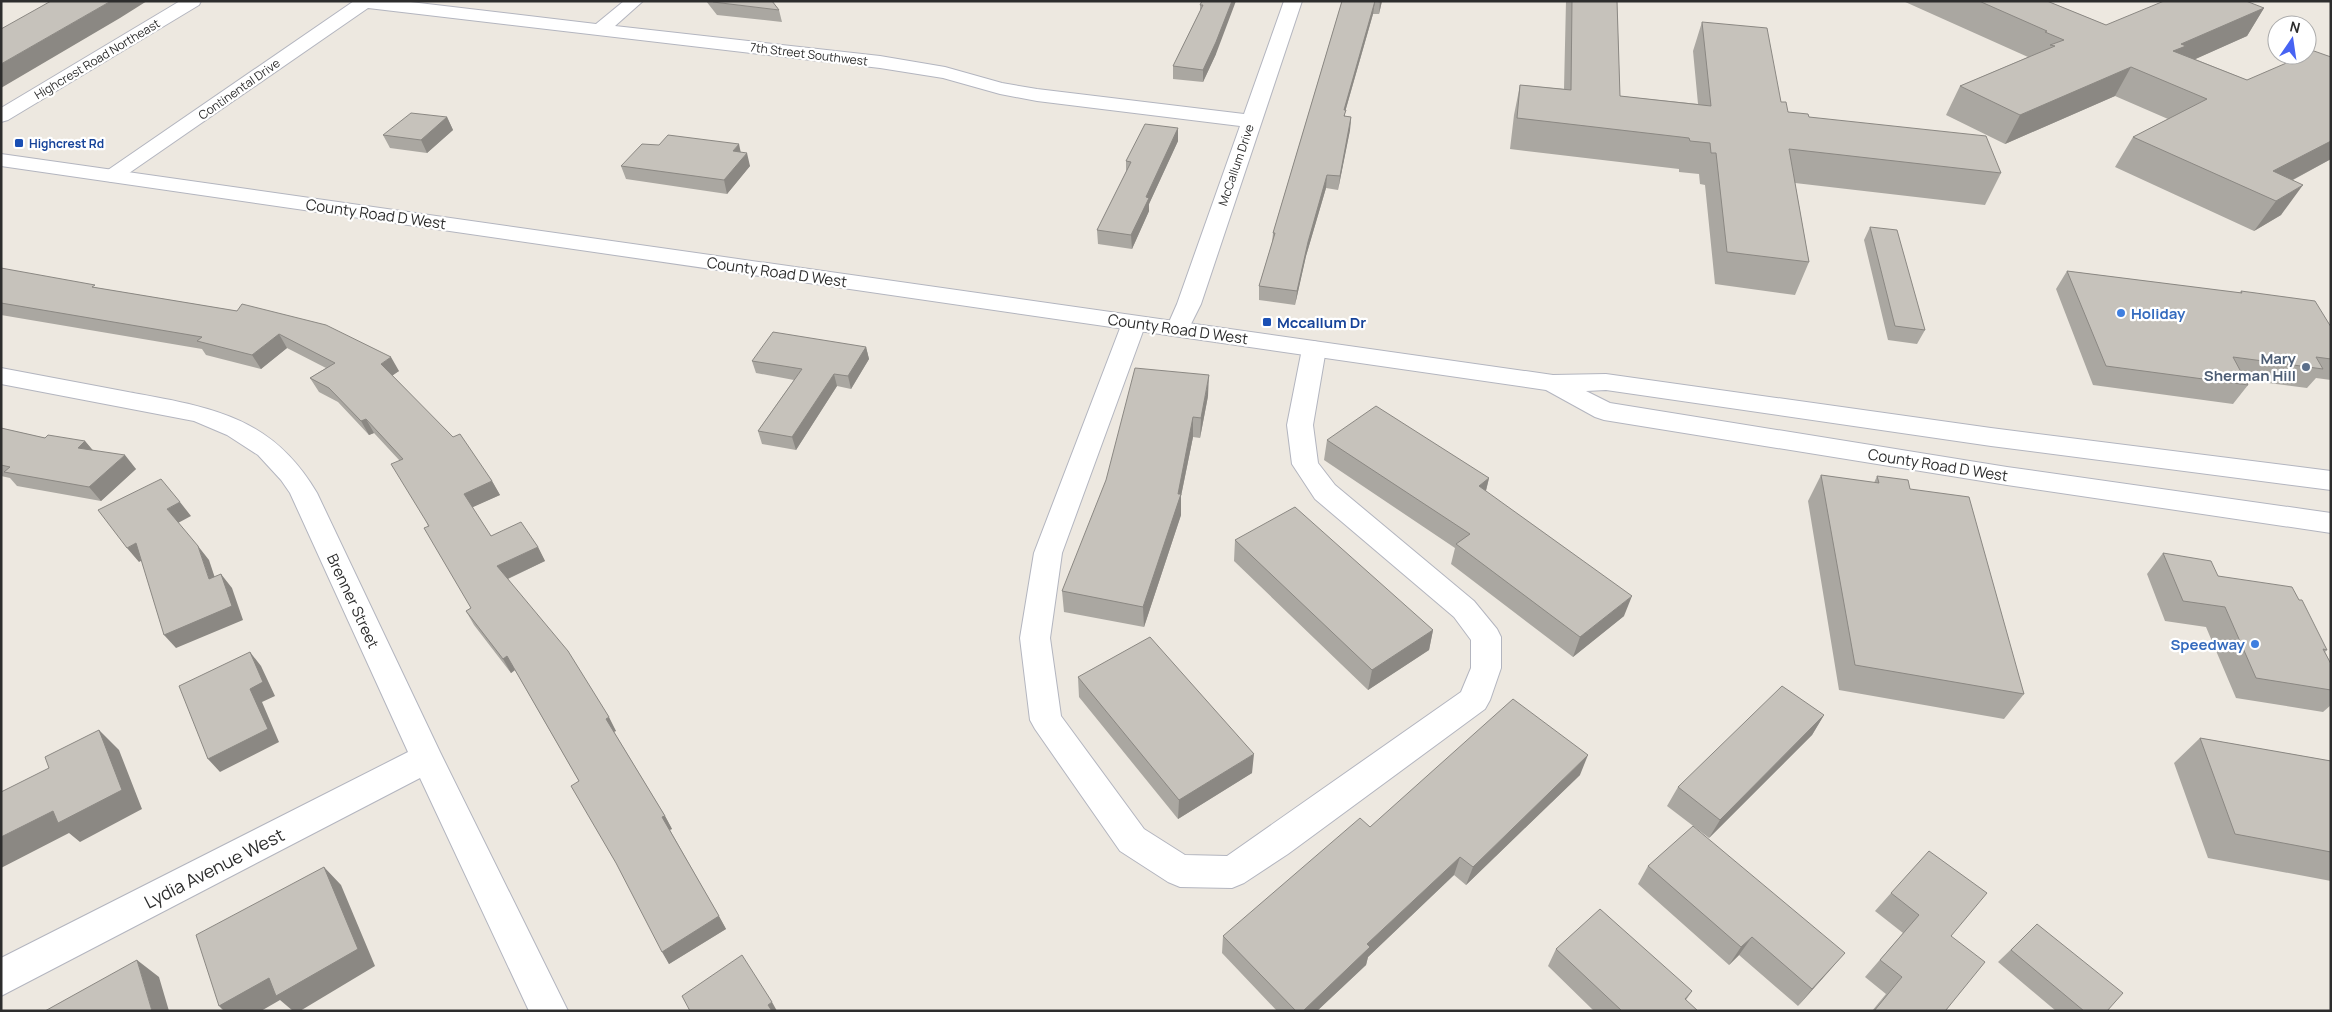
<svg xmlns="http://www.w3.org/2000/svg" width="2332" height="1012" viewBox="0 0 2332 1012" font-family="Manrope,sans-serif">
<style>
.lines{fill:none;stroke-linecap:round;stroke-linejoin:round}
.minor-casing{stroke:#b3b5bf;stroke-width:2}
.secondary-casing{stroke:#b3b5bf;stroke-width:2}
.minor{fill:#fff;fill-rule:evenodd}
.secondary{fill:#fff;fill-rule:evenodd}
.wall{fill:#aaa7a1}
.shaded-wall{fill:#8b8883}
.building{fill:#c6c2bb;stroke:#8b8883}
.transit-dot{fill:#1a4fb4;stroke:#fff;stroke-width:2}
.shop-dot{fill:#3f7fe0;stroke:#fff;stroke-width:2}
.service-dot{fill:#5c6f8a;stroke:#fff;stroke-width:2}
.labels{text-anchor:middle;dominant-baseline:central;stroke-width:4.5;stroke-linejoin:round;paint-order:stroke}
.far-street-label{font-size:12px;fill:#2d2d2d;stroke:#fff}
.far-transit-label{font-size:12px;font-weight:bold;fill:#164399;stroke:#fff;text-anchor:start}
.street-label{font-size:15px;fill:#2d2d2d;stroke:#fff}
.shop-label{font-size:15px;font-weight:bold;fill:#366cbe;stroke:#fff;text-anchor:start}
.transit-label{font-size:15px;font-weight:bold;fill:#164399;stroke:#fff;text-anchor:start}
.service-label{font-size:15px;font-weight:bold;fill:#4e5e75;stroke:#fff;text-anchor:end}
.near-street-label{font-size:18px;fill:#2d2d2d;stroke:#fff}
</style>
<rect width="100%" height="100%" fill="#ede8e0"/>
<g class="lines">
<defs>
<path id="minor" d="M180,1h21l-2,4 -191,115 -7,2v-14z
M354,1h48l194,23 28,-23h19l-28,25 265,30 65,11 57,16 35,6 207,25 40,-113h18l-101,303 -15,30 -8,2 -8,-2 -4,-5 11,-25 63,-178 -203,-25 -37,-7 -57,-16 -63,-10 -512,-60 -249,172 -7,2 -7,-2 -3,-4 3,-4z
M1134,316l8,2 4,5 -84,230 -12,85 11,78 83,113 41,26 42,1 234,-164 10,-24v-28l-17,-23 -139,-118 -23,-35 -5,-39 15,-76 3,-5 9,-3 9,3 3,5 -13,76 5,38 17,22 139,116 23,28 4,8v31l-11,32 -5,9 -197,145 -44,29 -12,5 -52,-1 -12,-5 -48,-31 -85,-122 -5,-9 -10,-82 14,-85 88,-230 4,-5z
M1,368c42,8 85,16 127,24 81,15 143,23 189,101l123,259 128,259h-39l-109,-233 -419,218v-38l407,-206 -118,-259 -9,-13 -23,-25 -31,-20 -33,-14 -193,-37z"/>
<path id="secondary" d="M1,154l1552,221 53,-1 385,54 340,43v19l-340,-44 -385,-56 -20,1 24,12 397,64 324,46v20l-324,-48 -403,-65 -9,-3 -49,-27 -1545,-224z"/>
</defs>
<!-- minor casing -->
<use href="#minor" class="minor-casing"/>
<!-- secondary casing -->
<use href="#secondary" class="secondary-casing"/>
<!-- minor -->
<use href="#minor" class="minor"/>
<!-- secondary -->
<use href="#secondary" class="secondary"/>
</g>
<!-- wall -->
<path class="wall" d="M706,1h66l7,9 3,12 -65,-7z
M1202,1l14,53 -13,28 -30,-3v-13l27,-55v-6z
M1342,1h40l-3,13h-6l-28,98v4l6,1 -1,13 -12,60 -12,-2 -20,68 -11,49 -36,-5v-14l13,-43 1,-10z
M1566,1h51l3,95 78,8 -5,-53 9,-29 79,80 7,10 21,5 192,56 -16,32 -190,-22 14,79 -14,33 -80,-11 -10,-99 -5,-1 -1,-10 -20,-2v-3l-169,-20 4,-34 6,-30 44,4z
M1903,1h144l59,24 158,-17 -17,28 -52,23 52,21 84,-23v102l-38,21 -12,35 -27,16 -139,-64 18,-30 35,-18 -53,-23 -110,48 -59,-29 14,-29 68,-29z
M447,117l6,13 -26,23 -37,-5 -7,-13z
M1178,128v13l-29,63v7l-17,38 -34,-5 -1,-14 29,-58v-11z
M659,145l81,7 10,14 -23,28 -101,-15 -5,-13z
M1870,227l55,103 -8,14 -29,-4 -24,-100z
M1,268l97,20 139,23 162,60 -7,4 100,106 8,14 -28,12 19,29 47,11 7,14 -37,18 108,152 -2,1 51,84 7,13 -2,1 56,99 -57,35 -90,-183 -64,-111 -4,3 -37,-48 -8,-14 5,-3 -43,-82 -28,-65 -26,-28 -5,2 -31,-33 -19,-10 -9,-14 16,-10 -39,-20 -26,21 -55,-14 -4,-6 -201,-34z
M2067,271l173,22 1,-2 90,68v21l-15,-2 -9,10 -62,-8 3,5 -15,19 -140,-19 -37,-96z
M866,347l3,12 -18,30 -14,-3 -41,64 -34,-6 -4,-13 36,-51 -38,-7 -4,-12z
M1208,396l-8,42 -7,-1 -12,59v19l-37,112 -80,-15 -2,-21z
M1,428l44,10 40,3 7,9 44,19 -35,32 -84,-15 -7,-8 -9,-2z
M1327,440l162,38 -3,13 138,125 -51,41 -122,-93 4,-16 -131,-88z
M1821,475l53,8 3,-7 147,218 -20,25 -165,-29 -31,-189z
M1235,540l198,90 -4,20 -61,40 -134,-129z
M2163,553l55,23 81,24 28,50 -2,2 6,12v41l-8,7 -87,-14 -30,-71 -41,-6 -18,-47z
M1078,677l174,96 -74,46 -99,-122z
M1824,715l-12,20 -103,103 -42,-32 11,-19z
M2200,738l131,23v120l-123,-23 -34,-95z
M1580,775l-114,110 -12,-10 -86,82 -2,8 -49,46h-40l-55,-58 1,-17 147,-109z
M1648,866l182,104 -32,36 -59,-51 -10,10 -91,-81z
M1891,893l60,43 -5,74 1,1h-75l14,-17 -21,-17 38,-44 -28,-22z
M2037,924l70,87h-51l-58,-49z
M1556,949l136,42 -6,9 12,11h-104l-46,-45z"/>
<!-- shaded-wall -->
<path class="shaded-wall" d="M111,1h36l-27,17 -119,70v-24z
M1232,1h4l-20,53 -13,28v-12z
M1375,1l-2,13 -28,98 -1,11v-13z
M1380,1h2l-3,13z
M2264,8l-17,28 -76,34 2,-19 8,-7z
M2131,67l-16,29 -110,48 15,-29z
M447,117l6,13 -26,23 -6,-13z
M1351,117l-1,13 -12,60 2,-14z
M1178,128v13l-29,63v7l-17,38 -1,-14 15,-38z
M2331,141v18l-67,36 9,-24z
M739,144l3,14 -9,-7z
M747,153l3,13 -23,28 -3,-14z
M1327,175l-1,13 -20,68 -11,49 2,-14 11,-49z
M2303,185l-22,30 -27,16 22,-30z
M279,334l8,14 -26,21 -9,-14z
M866,347l3,12 -18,30 -3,-13z
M391,357l8,14 -10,7 -8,-14z
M834,374l3,12 -41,64 -4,-13z
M1209,375l-1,21 -8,42 1,-20z
M1193,417v20l-12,59v19l-37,112 -1,-20 35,-113z
M366,419l8,14 -5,2 -8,-14z
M85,441l12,14 -19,-7z
M125,455l11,14 -35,32 -12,-14z
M1489,478l-5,20 -5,-12z
M492,481l8,14 -29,13 -7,-14z
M180,502l11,14 -13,7 -11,-14z
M136,543l12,14 -9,5 -12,-14z
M198,546l11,14 11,33 -11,-14z
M538,547l7,14 -40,19 -8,-14z
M221,574l11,14 11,32 -67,28 -12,-13z
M1632,596l-8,20 -51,41 7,-20z
M1433,630l-4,20 -61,40 4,-20z
M250,652l11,14 14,30 -13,6 17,40 -59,30 -12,-13 42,-70z
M507,656l8,14 -4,3 -8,-14z
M1824,715l-12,20 -103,103 11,-18z
M609,717l7,14 -3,1 -7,-13z
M99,730l20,20 23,59 -62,33 -11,-9 -68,35v-31z
M1254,754l-2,19 -74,46 1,-19z
M1588,755l-8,20 -114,110 7,-18z
M665,816l7,13 -3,1 -7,-13z
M1460,857l-6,18 -86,82 -2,8 -49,46h-14l64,-67z
M324,867l17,18 34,81 -75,45h-7l-13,-11 -19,11h-37l-5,-5z
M719,916l7,13 -57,35 -7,-12z
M1752,937l-13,18 -10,10 12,-18z
M1845,953l-15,17 -32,36 14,-17z
M137,960l22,17 10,34h-17z
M772,1002l5,9h-6l-3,-6z"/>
<!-- building -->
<path class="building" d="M51,1h60l-110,63v-35z
M713,1h59l7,9 -66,-8z
M1202,1h30l-16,41 -13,28 -30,-4 30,-61h-3z
M1342,1h38v1l-5,-1 -31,109h2l-2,6 7,1 -11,59 -13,-1 -19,67 -11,49 -38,-5 16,-53h-2z
M1572,1h45l3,95 91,10 -9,-84 65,6 14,74h5l2,10 20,2 1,3 177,19 15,37 -212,-24 20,113 -82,-10 -11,-99h-5l-1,-10 -20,-2 -1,-3 -172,-20 3,-33 51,5z
M1979,1h68l59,24 58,-24h82l18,7 -83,36 5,2 -13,5 74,29 58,-25h2v-1l7,-3 17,6v84l-58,30 30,14 -27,16 -143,-64 74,-38 -76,-32 -111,48 -60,-29 95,-40 -5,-1 14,-5 -19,-8 2,-1z
M411,113l36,4 -26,23 -38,-5z
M1145,124l33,4 -32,69 3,1 -18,37 -34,-5 34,-68 -5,-1z
M668,135l71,9 -6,7 14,2 -23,27 -103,-14 21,-22 17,1z
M1870,227l27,3 28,100 -30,-4z
M1,268l94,17 -3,2 145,24 5,-7 84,21 65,32 -10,7 72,73 7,-3 32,47 -28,13 27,42 30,-14 17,25 -41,19 71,85 41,66 -3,2 59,97 -3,1 57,99 -57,36 -46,-89 -45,-77 8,-5 -72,-125 -4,3 -37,-48 5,-3 -47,-80 5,-2 -38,-62 12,-5 -37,-40 -5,2 -32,-33 -19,-10 25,-15 -56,-29 -27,21 -55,-14 5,-4 -201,-34z
M2067,271l175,22 -1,-2 74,10 16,26v32l-15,-2 7,12 -90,-12 15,28 -142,-19z
M773,332l93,15 -18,29 -14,-2 -42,63 -34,-6 44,-62 -50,-8z
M1135,368l74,7 -8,43 -8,-1 -15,77h3l-38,113 -81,-16 44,-111z
M1376,406l113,72 -10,8 153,110 -52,41 -124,-93 14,-10 -143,-94z
M1,428l44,10 3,-3 37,6 -7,7 47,7 -36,32 -85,-15 6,-5 -9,-2z
M1821,475l58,8 -2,-7 31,4 2,9 59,8 55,197 -169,-29z
M161,479l19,23 -13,7 31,37 11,33 12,-5 11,32 -68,29 -28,-92 -9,5 -29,-38z
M1295,507l138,123 -61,40 -137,-130z
M2163,553l48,8 7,15 74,11 7,13h3l25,50 -4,-1 8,15v26l-75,-12 -31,-71 -42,-6z
M1150,637l104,117 -75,46 -101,-123z
M250,652l13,30 -13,7 18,40 -60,30 -29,-73z
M1782,686l42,29 -104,105 -42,-33z
M1513,699l75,56 -115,112 -13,-10 -93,87 3,3 -67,64h-7l-73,-75 137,-118 10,9z
M99,730l23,60 -64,33 -5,-12 -52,26v-45l48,-24 -4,-11z
M2200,738l131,23v91l-96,-18z
M1693,826l152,127 -33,36 -60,-52 -11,10 -93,-81z
M1929,851l58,42 -36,43 34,26 -39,48 1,1h-73l28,-34 -22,-17 39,-45 -28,-22z
M324,867l34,82 -82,47 -7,-18 -50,28 -23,-71z
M1600,909l92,82 -7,8 13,12h-76l-66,-62z
M2037,924l86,69 -16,18h-23l-73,-61z
M742,955l30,47 -4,3 4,6h-82l-8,-15z
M137,960l15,51h-107z"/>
<!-- markers -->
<g class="transit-dot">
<rect x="14" y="138" width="10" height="10" rx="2.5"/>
<rect x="1262" y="317" width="10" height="10" rx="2.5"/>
</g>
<g class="shop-dot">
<circle cx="2121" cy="313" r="5"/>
<circle cx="2255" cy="644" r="5"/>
</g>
<circle class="service-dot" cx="2306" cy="367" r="5"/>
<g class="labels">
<!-- far-street labels -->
<g class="far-street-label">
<text transform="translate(809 54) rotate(7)">7th Street Southwest</text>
<text transform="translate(97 59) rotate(-31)">Highcrest Road Northeast</text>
<text transform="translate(239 89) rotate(-35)">Continental Drive</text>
<text transform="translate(1236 165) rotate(-71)">McCallum Drive</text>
</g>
<!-- far-transit labels -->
<g class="far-transit-label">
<text x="29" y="143">Highcrest Rd</text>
</g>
<!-- street labels -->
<g class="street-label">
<text transform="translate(376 214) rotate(8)">County Road D West</text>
<text transform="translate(777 272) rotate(8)">County Road D West</text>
<text transform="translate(1178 329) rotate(8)">County Road D West</text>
<text transform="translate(1938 465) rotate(9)">County Road D West</text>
<text transform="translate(353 601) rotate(65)">Brenner Street</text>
</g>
<!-- shop labels -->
<g class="shop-label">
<text x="2131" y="313">Holiday</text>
<text x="2245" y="644" text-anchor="end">Speedway</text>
</g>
<!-- transit labels -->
<g class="transit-label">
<text x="1277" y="322">Mccallum Dr</text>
</g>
<!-- service labels -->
<g class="service-label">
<text x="2296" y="358">Mary<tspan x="2296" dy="17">Sherman Hill</tspan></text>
</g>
<!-- near-street labels -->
<g class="near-street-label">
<text transform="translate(214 868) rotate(-27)">Lydia Avenue West</text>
</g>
</g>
<!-- border -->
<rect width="2332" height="1012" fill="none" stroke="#2d2d2d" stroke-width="5"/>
<!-- north arrow -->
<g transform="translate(2292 40) rotate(13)"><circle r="24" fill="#ffffff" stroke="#ababab"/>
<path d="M0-4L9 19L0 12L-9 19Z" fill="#4763f3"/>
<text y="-8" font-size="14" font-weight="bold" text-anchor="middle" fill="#2d2d2d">N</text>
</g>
</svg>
